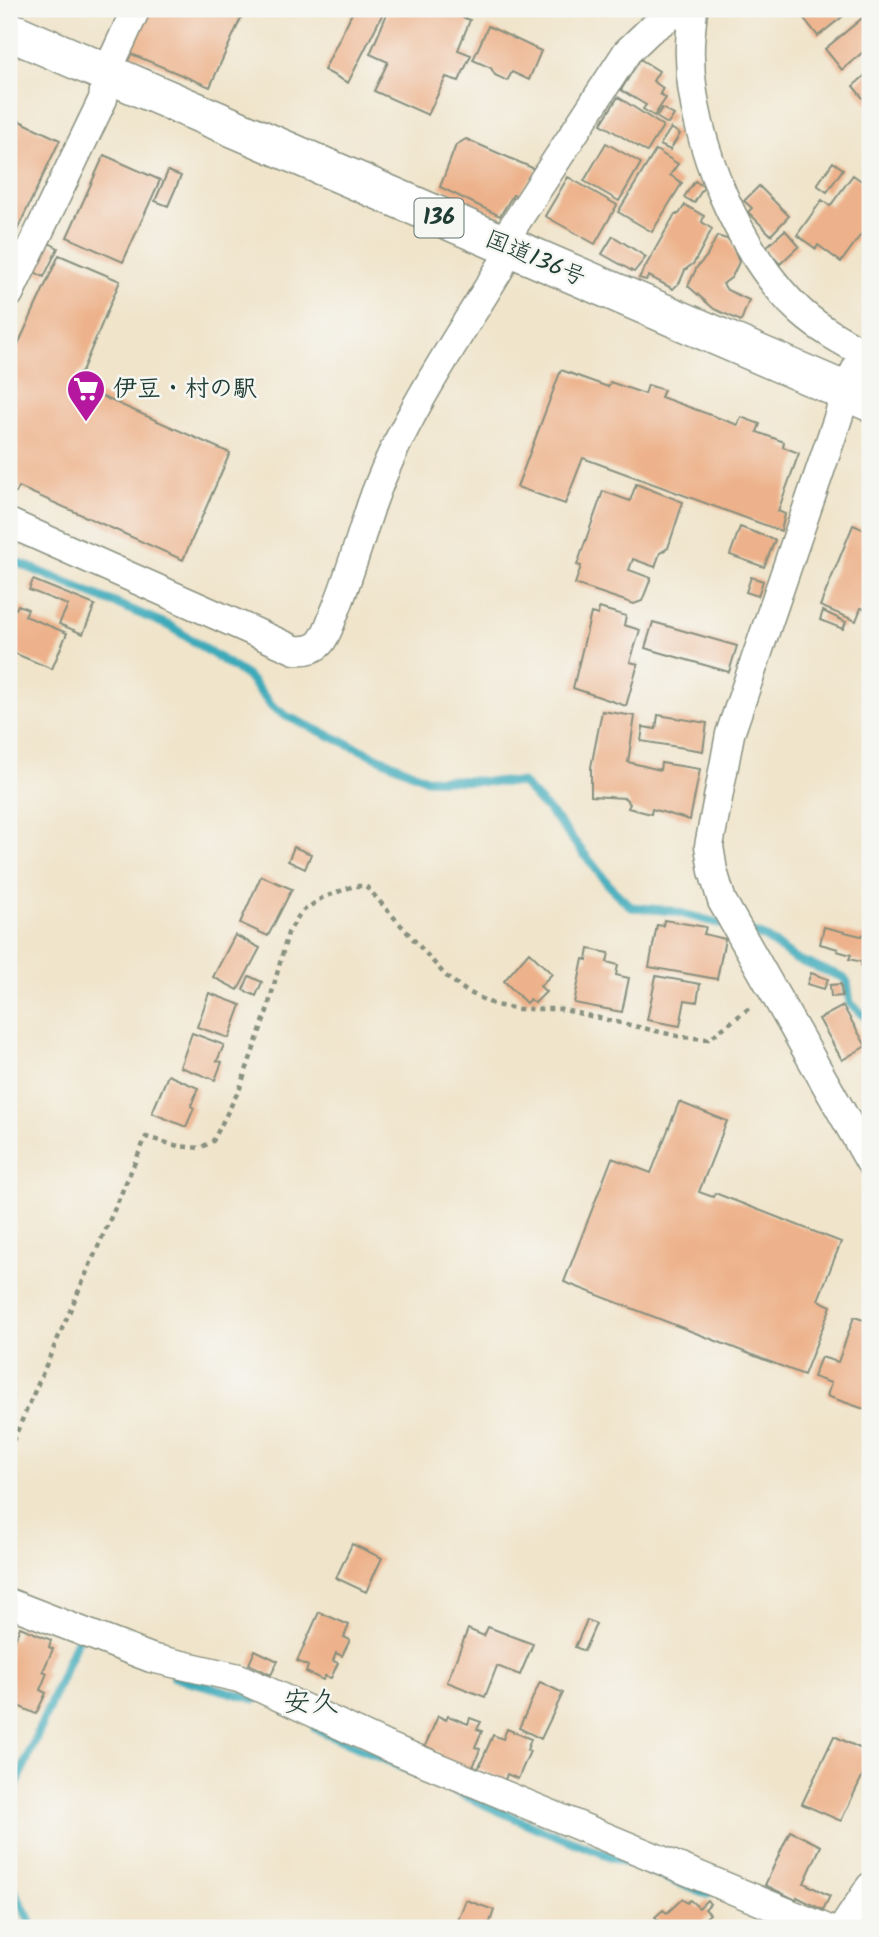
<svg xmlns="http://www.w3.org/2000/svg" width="879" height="1937" viewBox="0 0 879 1937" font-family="Kalam,'Klee One',sans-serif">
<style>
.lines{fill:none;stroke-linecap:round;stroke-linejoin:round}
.stream{stroke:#3caaba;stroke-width:9}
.building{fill:#edb28b}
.minor-casing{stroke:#88907f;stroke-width:31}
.trunk-casing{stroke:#88907f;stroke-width:41}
.path{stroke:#88907f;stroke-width:4.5;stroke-dasharray:5 5;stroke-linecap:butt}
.minor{stroke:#fff;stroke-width:28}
.trunk{stroke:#fff;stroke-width:38}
.labels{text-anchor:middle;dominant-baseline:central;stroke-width:5;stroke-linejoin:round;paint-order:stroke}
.shield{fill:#f6f6f2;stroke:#60746d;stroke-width:2}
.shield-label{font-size:23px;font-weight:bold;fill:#1f3d34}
.street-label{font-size:24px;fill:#1f3d34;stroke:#f6f6f2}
.poi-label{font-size:24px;font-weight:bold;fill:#1f3d34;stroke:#f6f6f2;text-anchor:start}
.quarter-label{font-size:28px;fill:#1f3d34;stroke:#f6f6f2}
</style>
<rect width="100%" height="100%" fill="#f6f6f2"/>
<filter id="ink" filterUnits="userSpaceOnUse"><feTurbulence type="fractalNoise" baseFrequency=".0143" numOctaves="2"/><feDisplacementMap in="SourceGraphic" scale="14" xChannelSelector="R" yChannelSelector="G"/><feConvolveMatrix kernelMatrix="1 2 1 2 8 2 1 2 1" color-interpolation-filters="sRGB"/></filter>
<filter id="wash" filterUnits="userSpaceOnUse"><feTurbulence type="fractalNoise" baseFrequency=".00686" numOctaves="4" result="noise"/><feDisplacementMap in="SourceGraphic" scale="28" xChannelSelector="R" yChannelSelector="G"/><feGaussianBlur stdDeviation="1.57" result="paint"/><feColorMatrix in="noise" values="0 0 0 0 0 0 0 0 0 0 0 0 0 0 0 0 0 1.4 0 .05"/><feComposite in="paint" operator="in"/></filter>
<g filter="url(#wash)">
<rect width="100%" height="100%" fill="#f0e4ca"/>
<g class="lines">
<!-- stream -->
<path class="stream" d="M9,559l161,67 77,50 25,30 14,10 140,63 96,4 35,37 56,70 18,17 41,4 57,15
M746,930l20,8 29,21 48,18 4,5 3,21 20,18
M174,1677l81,22
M315,1728l220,99 173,67
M9,1802l68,-162
M9,1882l25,46"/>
</g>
<g id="blocks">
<!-- building -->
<path class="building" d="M149,9h96l-35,78 -81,-34z
M354,9h31l-37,74 -24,-13z
M389,9l21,2 1,-2h29l30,11 -12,30 13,5 -12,26 -13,-4 -18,38 -54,-24 14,-29 -18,-8z
M804,9h40l3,4 -29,23 -19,-24z
M866,15l4,5v26l-28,24 -17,-21z
M488,26l53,25 -12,29 -17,-8 -5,9 -12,-6 -4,-7 -18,-8z
M640,59l19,12 -6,10 10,7 -3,6 6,4 -12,18 -11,-7 3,-4 -25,-15z
M870,71v36l-17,-21z
M618,97l45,29 -16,26 -46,-28z
M662,108l12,7 -6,9 -12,-7z
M9,116l51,24 -51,107z
M671,128l9,6 -10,16 -10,-5z
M466,139l71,31 -20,26 -4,-1 -13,21 -60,-29 16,-42z
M606,143l35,20 -22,38 -35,-20z
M656,150l22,14 -8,11 12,8 -30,49 -34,-20z
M104,155l56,25 -37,82 -56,-25z
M833,162l10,7 -16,23 -10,-7z
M168,171l13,5 -13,30 -13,-5z
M853,175l17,12v35l-29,40 -23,-17 -2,4 -19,-14 25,-35 8,6z
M568,177l49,28 -22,39 -50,-28z
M695,181l9,6 -10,16 -10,-6z
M759,186l30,30 -18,19 -23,-23 4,-4 -8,-7z
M685,205l19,11 -2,6 10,7 -18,34 -9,7 -5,12 -7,7 -24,-13 -3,4 -7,-2 36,-64h4z
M785,230l14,16 -19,18 -15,-16z
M613,236l33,21 -12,15 -32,-18z
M717,236l13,4 9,22 -7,15 -9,7 4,6 22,10 -8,21 -27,-12 -26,-23 9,-19 10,-11z
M49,243l9,5 -14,29 -10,-5z
M59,255l61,26 -38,90 -5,3 8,19 5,-2 140,62 -47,107 -164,-73 -3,6 -7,-3v-126z
M561,370l47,17 2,-5 35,12 3,-9 16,5 -3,7 77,28 3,-8 19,7 -3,8 27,10 -1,5 16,6 -21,58 7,3 -4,17 -198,-73 -18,46 -48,-17z
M636,484l47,18 -15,46 -8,5 -5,14 -22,-8 -4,11 22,8 -9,23 -8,3 -59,-20 6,-18 -4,-1 26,-74 27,10z
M853,525l17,7v78l-9,-2 -5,13 -36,-15z
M740,527l35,13 -11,27 -34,-12z
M751,577l12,4 -5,15 -12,-4z
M33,580l62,25 -12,29 -24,-10 9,-19 -39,-15z
M18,605l10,4 -3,7 42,17 -15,36 -43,-18v-33l4,-10 3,1z
M599,608l27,8 -2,9 16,5 -10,32 8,2 -12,42 -53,-18 18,-75 7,2z
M823,611l23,11 -3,7 -23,-9z
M653,622l84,24 -8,26 -84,-24z
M602,711l33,5 -7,46 32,8 1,-7 39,6 -10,51 -38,-11 -1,5 -23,-6 2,-4 -5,-6 -34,-2v-29z
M658,715l49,8 -4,28 -62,-10 2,-14 13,2z
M294,847l17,7 -6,15 -17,-8z
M261,876l31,13 -24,47 -28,-13z
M664,920l42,7 -2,7 21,5 -8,40 -68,-12 8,-42 6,1z
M824,927l37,9 3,-2 6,1v33l-9,-2 1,-4 -13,-3 2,-4 -14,-4 1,-2 -18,-5z
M235,935l25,13 -22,42 -25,-13z
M589,949l20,4 -2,9 11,3 -2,10 13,3 -7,34 -48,-9 9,-44 4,1z
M529,952l23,22 -12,12 6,6 -11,11 -5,-4 -4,4 -22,-22z
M811,973l17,6 -4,10 -17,-5z
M249,976l13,6 -6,14 -13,-6z
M656,976l44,8 -3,18 -12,-2 -5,26 -33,-6z
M841,984l1,12 -11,1 -1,-12z
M209,993l32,12 -12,33 -32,-11z
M843,1006l23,40 -24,14 -23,-41z
M192,1033l32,12 -7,16 5,1 -7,18 -35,-13z
M168,1075l30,13 -7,18 3,2 -8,19 -34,-14z
M679,1102l48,19 -28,71 14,5 2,-4 126,49 -23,58 13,6 -27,69 -240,-93 48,-124 39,15z
M854,1317l16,5v89l-43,-15 4,-13 -18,-6 8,-20 17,5z
M352,1544l30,14 -16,34 -30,-14z
M319,1612l30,13 -5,12 6,3 -8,16 -6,-3 -3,8 5,2 -7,15 -6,-2 -2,4 -17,-8 2,-6 -11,-5z
M587,1620l9,4 -12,27 -9,-4z
M20,1627l31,13 -2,7 4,2 -10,22 4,2 -7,17 6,3 -10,21 -27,-12v-60l1,-4 5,2z
M488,1627l45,17 -13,31 -23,-9 -12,31 -38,-15 21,-53 16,7z
M255,1650l23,11 -7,14 -22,-11z
M540,1682l23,11 -22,46 -22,-11z
M438,1716l8,4 2,-4 20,8 2,-6 11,4 -4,7 5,2 -7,16 5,2 -8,21 -33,-13 2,-4 -16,-7z
M507,1729l24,10 -4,11 3,1 -12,28 -11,-5 -2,6 -27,-11 15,-34 10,4z
M834,1736l36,17v7l-29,61 -39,-17z
M790,1831l31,15 -17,37 26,13 -7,14 -26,-13 -1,3 -31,-15z
M682,1899l5,4 3,-3 9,8 8,-8 3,4 -5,5 5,5 -13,12 2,2h-33l-11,-11 8,-7 4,3z
M466,1900l28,10 -6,18h-33z"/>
</g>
</g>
<g filter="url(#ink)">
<use href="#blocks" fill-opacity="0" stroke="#88907f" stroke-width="2"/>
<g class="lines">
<defs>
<path id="minor" d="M693,9c-1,16 -4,32 -3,48 1,84 50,199 111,255 19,17 41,29 63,41l-19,38 -6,24 -109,319 -21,112 4,25 9,30 148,261
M501,245l126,-193 23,-22 30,-21
M9,294l94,-195 3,-25 30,-65
M9,523l286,127c9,1 18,0 25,-7 8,-9 11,-23 16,-34 12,-30 21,-60 31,-91 28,-90 85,-170 133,-250
M9,1603l142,55 88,20 147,68 439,182
M843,1928l27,-41"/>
<path id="trunk" d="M9,31l861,371"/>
</defs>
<!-- minor casing -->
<use href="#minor" class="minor-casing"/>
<!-- trunk casing -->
<use href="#trunk" class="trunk-casing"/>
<!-- path -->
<path class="path" d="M9,1450l137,-313 32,9 22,2 13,-7 27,-53 27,-77 21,-78 13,-21 21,-14 32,-12h12l80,90 20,15 29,14 24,4h41l122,28 27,2 43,-33"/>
<!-- minor -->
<use href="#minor" class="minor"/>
<!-- trunk -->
<use href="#trunk" class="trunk"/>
</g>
</g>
<!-- icons -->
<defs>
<symbol id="supermarket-pin" viewBox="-11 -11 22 30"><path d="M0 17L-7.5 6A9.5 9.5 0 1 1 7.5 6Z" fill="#b5179e" stroke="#f6f6f2"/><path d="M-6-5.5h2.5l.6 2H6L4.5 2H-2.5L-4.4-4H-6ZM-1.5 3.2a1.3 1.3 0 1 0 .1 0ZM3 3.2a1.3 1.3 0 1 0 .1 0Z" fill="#fff"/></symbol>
</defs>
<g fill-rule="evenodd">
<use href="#supermarket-pin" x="64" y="367" width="44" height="60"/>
</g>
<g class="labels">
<!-- shield labels -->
<rect class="shield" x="414.5" y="198.5" width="49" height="39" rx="5"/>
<g class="shield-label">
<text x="439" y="218">136</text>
</g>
<!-- street labels -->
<g class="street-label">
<text transform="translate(535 259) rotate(23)">国道136号</text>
</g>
<!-- poi labels -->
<g class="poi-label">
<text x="113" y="389">伊豆・村の駅</text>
</g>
<!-- quarter labels -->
<g class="quarter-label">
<text x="311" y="1703">安久</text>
</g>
</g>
<!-- margin -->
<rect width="879" height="1937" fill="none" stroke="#f6f6f2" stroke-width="35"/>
</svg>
